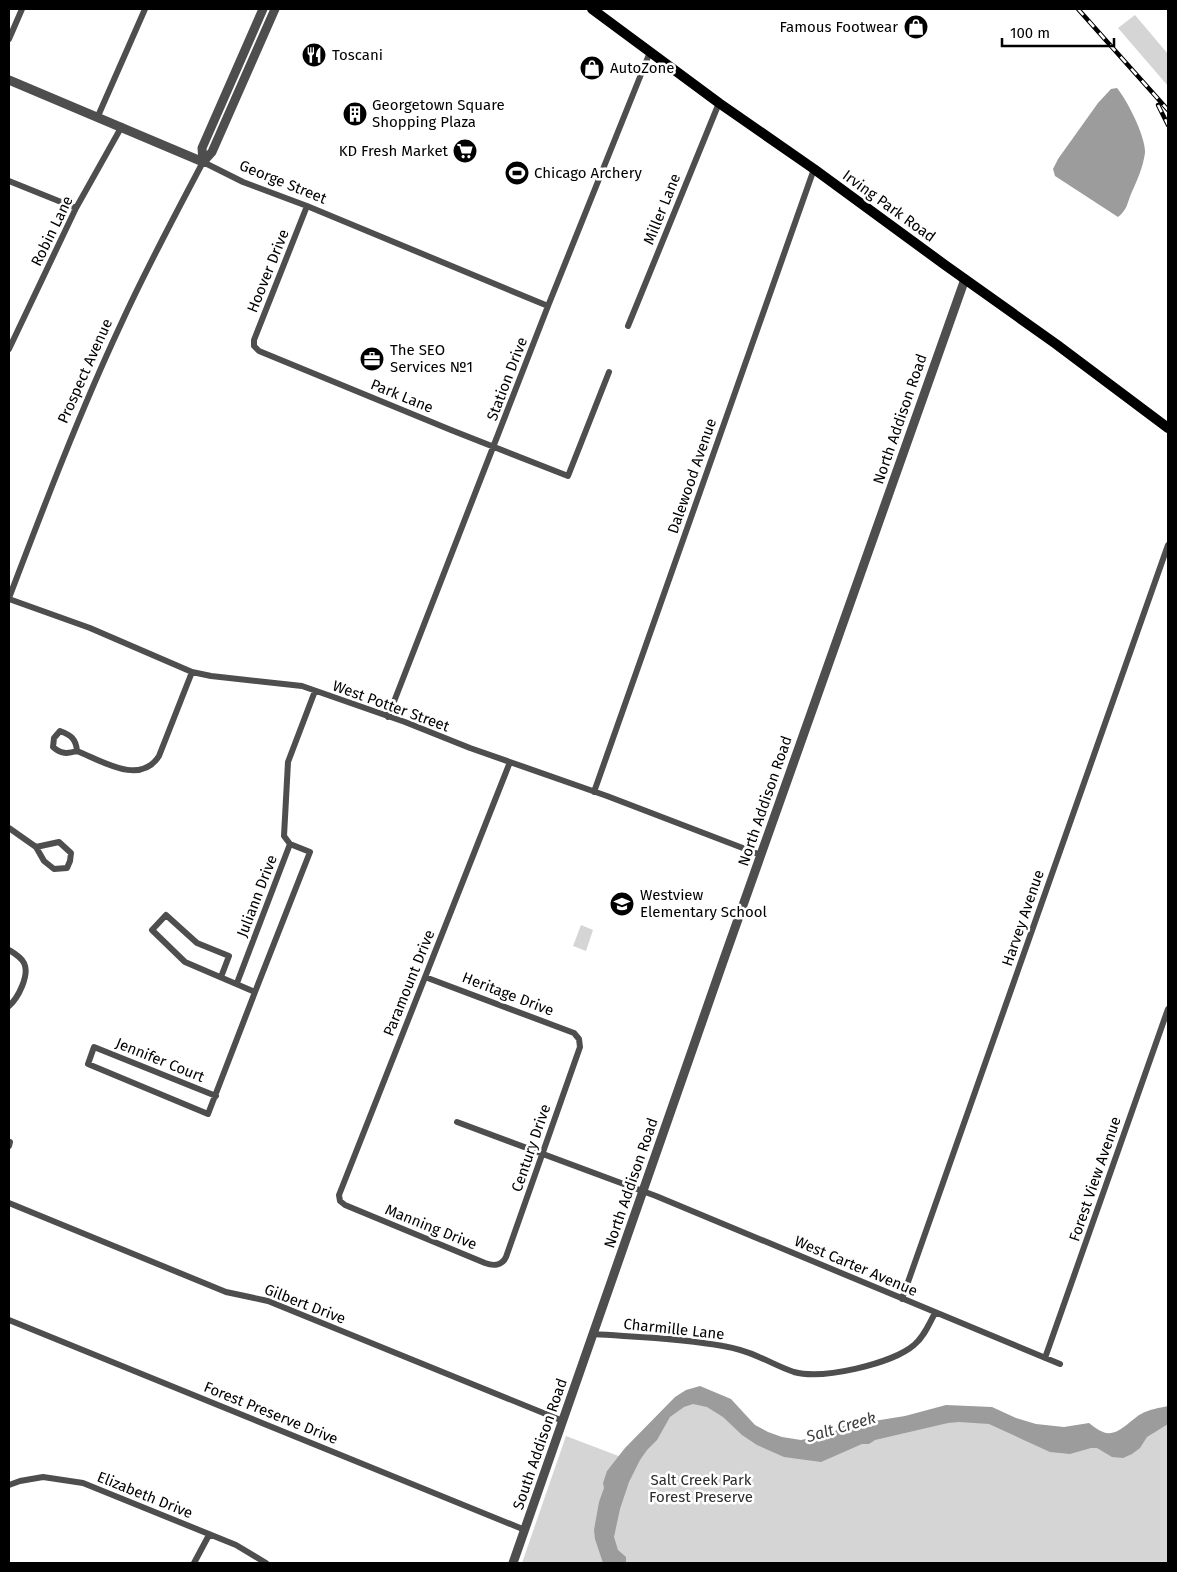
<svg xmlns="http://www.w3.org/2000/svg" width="1177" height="1572" viewBox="0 0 1177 1572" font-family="'Fira Sans',sans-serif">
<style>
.green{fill:#d5d5d5}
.water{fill:#9c9c9c}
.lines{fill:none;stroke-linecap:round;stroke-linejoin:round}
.minor{stroke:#4e4e4e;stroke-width:6}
.tertiary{stroke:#4e4e4e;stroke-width:9}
.primary{stroke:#000;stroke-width:10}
.rail-casing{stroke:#000;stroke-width:4.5}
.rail{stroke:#fff;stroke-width:2.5;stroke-dasharray:8;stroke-linecap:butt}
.labels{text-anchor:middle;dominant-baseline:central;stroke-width:5;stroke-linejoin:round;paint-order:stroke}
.poi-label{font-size:15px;fill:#000;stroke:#fff;text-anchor:start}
.street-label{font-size:15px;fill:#000;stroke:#fff}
.park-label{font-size:15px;fill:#2c2c2c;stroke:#fff}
.water-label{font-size:16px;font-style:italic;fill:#3d3d3d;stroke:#fff}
</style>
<rect width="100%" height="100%" fill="#fff"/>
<!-- green -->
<path class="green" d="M1135,15l33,39v32l-50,-58z
M581,925l12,5 -7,21 -13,-5z
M708,1399l72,48 189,-31 129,27 70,-28v148h-646l44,-127 63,24 46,-56z"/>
<!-- water -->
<path class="water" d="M1117,88c10,12 29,49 28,65 -2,14 -8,28 -14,41 -4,10 -4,16 -13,23l-63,-41 -2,-7 5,-10 40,-56 13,-14z
M700,1386l31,13 24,26 13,7 14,5 19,3 31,-7 11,-7 62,-10 41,-11 46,2 24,11 20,6 28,3 25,-4c4,3 9,7 14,9 14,6 27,-12 38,-18 9,-5 18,-6 27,-8v18l-21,13 -7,11 -8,6 -9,4 -11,-1 -15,-9h-6l-21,6 -20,-2 -61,-28 -30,-2 -11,1 -73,17 -6,4h-7l-41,18 -37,-5 -27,-12 -15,-10 -19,-18 -16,-10 -14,-3 -9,3 -14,10 -13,23 -10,10 -7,10 -11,22 -9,27 -6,28 4,13 8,7v6h-23l-8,-24 -1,-9 5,-28 5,-14 -1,-5 4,-12 18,-23 50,-51 11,-7z"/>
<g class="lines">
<!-- minor -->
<path class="minor" d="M9,39l13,-30
M98,116l47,-107
M9,181l67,27
M307,206l-53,134v6l5,5 192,79 117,46 41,-104
M628,326l91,-223
M9,349l67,-141 46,-82
M9,598c35,-92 70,-184 112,-274 25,-55 54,-109 82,-162l40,20 64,24 241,100
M9,599l81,29 102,44 19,4 91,10 103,36 65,26 137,48 154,59
M388,717l160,-411 102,-254
M77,751c-10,3 -16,3 -24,-4l1,-9 6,-7c11,4 16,8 17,20 25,10 63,35 82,5l33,-84
M594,792l220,-623
M9,828l27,19 8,14 10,8 13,-1 3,-7 1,-8 -12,-11 -23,5
M9,950c5,3 12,7 15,13 6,12 -6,35 -15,43
M425,977l149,56 5,6 1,8 -74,210c-4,9 -13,9 -21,6l-140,-58 -5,-4 -1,-6 171,-433
M237,983l53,-139 -6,-8 4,-74 27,-71
M255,992l55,-140 -20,-8
M216,1096l-122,-49 -6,17 120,50 47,-122 -70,-30 -33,-32 14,-15 31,28 32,13 -8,21
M457,1122l199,74 404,168
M9,1146l1,-4
M9,1203l217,89 42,9 295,120
M902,1299l266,-754
M9,1320l516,210
M594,1334c42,3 87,4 129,12 12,2 25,6 36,11 12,5 23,11 35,15 28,8 98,-8 120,-27 10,-8 15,-21 21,-32
M1045,1358l123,-349
M9,1485l11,-4 23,-4 40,6 153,62 30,18
M194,1563l15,-28"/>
<!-- tertiary -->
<path class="tertiary" d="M9,80l194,82
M203,162l9,-10 63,-143
M203,162l-1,-14 61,-139
M513,1563l212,-607 240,-677"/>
<!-- primary -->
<path class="primary" d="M592,9l127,94 95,66 131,96 111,79 112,84"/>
<defs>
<path id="rail" d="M1078,9l90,101
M1158,105l10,20"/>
</defs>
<!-- rail casing -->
<use href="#rail" class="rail-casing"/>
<!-- rail -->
<use href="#rail" class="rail"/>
</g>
<!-- icons -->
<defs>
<symbol id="shop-disc" viewBox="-11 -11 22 22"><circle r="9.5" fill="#000" stroke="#fff"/><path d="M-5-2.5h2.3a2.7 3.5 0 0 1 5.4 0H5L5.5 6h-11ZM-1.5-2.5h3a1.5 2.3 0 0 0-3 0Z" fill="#fff"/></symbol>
<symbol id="restaurant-disc" viewBox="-11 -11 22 22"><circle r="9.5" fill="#000" stroke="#fff"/><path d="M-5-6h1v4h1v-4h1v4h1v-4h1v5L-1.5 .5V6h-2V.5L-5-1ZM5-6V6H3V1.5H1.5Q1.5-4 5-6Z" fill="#fff"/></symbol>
<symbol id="building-disc" viewBox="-11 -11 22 22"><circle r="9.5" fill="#000" stroke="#fff"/><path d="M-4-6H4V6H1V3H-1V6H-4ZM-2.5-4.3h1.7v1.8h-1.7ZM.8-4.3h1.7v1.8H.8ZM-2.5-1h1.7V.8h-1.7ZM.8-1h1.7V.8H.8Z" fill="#fff"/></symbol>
<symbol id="supermarket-disc" viewBox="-11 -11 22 22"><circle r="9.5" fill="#000" stroke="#fff"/><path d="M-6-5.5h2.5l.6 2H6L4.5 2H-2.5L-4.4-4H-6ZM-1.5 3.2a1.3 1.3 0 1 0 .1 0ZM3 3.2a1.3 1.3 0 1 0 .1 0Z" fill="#fff"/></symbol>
<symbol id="stadium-disc" viewBox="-11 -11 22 22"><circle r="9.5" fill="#000" stroke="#fff"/><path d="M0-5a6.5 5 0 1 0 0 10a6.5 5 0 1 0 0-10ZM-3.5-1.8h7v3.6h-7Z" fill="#fff"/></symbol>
<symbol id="office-disc" viewBox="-11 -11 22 22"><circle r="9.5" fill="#000" stroke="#fff"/><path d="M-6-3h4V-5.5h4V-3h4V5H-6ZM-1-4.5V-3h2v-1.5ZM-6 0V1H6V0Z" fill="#fff"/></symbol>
<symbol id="school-disc" viewBox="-11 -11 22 22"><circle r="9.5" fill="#000" stroke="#fff"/><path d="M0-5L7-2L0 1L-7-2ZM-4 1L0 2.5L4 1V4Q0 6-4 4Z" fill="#fff"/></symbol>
</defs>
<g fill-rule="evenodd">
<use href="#shop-disc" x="902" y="13" width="28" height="28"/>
<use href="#restaurant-disc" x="300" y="41" width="28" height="28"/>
<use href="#shop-disc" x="578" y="54" width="28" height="28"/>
<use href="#building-disc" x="341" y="100" width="28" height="28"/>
<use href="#supermarket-disc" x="451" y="137" width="28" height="28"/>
<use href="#stadium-disc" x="503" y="159" width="28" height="28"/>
<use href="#office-disc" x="358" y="345" width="28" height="28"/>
<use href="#school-disc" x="608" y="890" width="28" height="28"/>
</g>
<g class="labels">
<!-- poi labels -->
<g class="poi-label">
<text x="898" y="27" text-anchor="end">Famous Footwear</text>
<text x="332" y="55">Toscani</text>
<text x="610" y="68">AutoZone</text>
<text x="372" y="105">Georgetown Square<tspan x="372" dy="17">Shopping Plaza</tspan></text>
<text x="448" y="151" text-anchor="end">KD Fresh Market</text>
<text x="534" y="173">Chicago Archery</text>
<text x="390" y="350">The SEO<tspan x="390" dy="17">Services №1</tspan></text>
<text x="640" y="895">Westview<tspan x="640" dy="17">Elementary School</tspan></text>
</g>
<!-- street labels -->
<g class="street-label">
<text transform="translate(283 182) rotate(22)">George Street</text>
<text transform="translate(889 206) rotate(36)">Irving Park Road</text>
<text transform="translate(662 209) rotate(-68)">Miller Lane</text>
<text transform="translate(52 231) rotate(-64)">Robin Lane</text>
<text transform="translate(268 271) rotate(-68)">Hoover Drive</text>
<text transform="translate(85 371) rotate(-66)">Prospect Avenue</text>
<text transform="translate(507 379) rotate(-69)">Station Drive</text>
<text transform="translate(402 396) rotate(22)">Park Lane</text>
<text transform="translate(900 419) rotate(-71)">North Addison Road</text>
<text transform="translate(692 476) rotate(-71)">Dalewood Avenue</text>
<text transform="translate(391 706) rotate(20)">West Potter Street</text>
<text transform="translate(765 801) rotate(-71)">North Addison Road</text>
<text transform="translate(257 896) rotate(-69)">Juliann Drive</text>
<text transform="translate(1023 918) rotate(-71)">Harvey Avenue</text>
<text transform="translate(409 983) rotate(-68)">Paramount Drive</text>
<text transform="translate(508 994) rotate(21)">Heritage Drive</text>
<text transform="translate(160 1060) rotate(22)">Jennifer Court</text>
<text transform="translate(531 1148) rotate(-71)">Century Drive</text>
<text transform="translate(1095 1179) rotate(-71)">Forest View Avenue</text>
<text transform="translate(631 1183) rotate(-71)">North Addison Road</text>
<text transform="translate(431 1227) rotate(22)">Manning Drive</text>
<text transform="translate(856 1266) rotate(23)">West Carter Avenue</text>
<text transform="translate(305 1304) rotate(21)">Gilbert Drive</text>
<text transform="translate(674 1329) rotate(6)">Charmille Lane</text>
<text transform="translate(271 1413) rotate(22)">Forest Preserve Drive</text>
<text transform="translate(540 1444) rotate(-71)">South Addison Road</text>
<text transform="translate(145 1495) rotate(22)">Elizabeth Drive</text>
</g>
<!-- park labels -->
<g class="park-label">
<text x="701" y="1480">Salt Creek Park<tspan x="701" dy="17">Forest Preserve</tspan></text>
</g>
<!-- water labels -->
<g class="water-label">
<text transform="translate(841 1427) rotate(-16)">Salt Creek</text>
</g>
</g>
<!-- border -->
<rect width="1177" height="1572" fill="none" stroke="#000000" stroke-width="20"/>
<!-- scale -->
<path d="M1002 38v8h112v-8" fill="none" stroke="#000000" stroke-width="2.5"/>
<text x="1010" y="38" font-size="15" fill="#000000" stroke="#ffffff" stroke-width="4" paint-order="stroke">100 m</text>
</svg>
